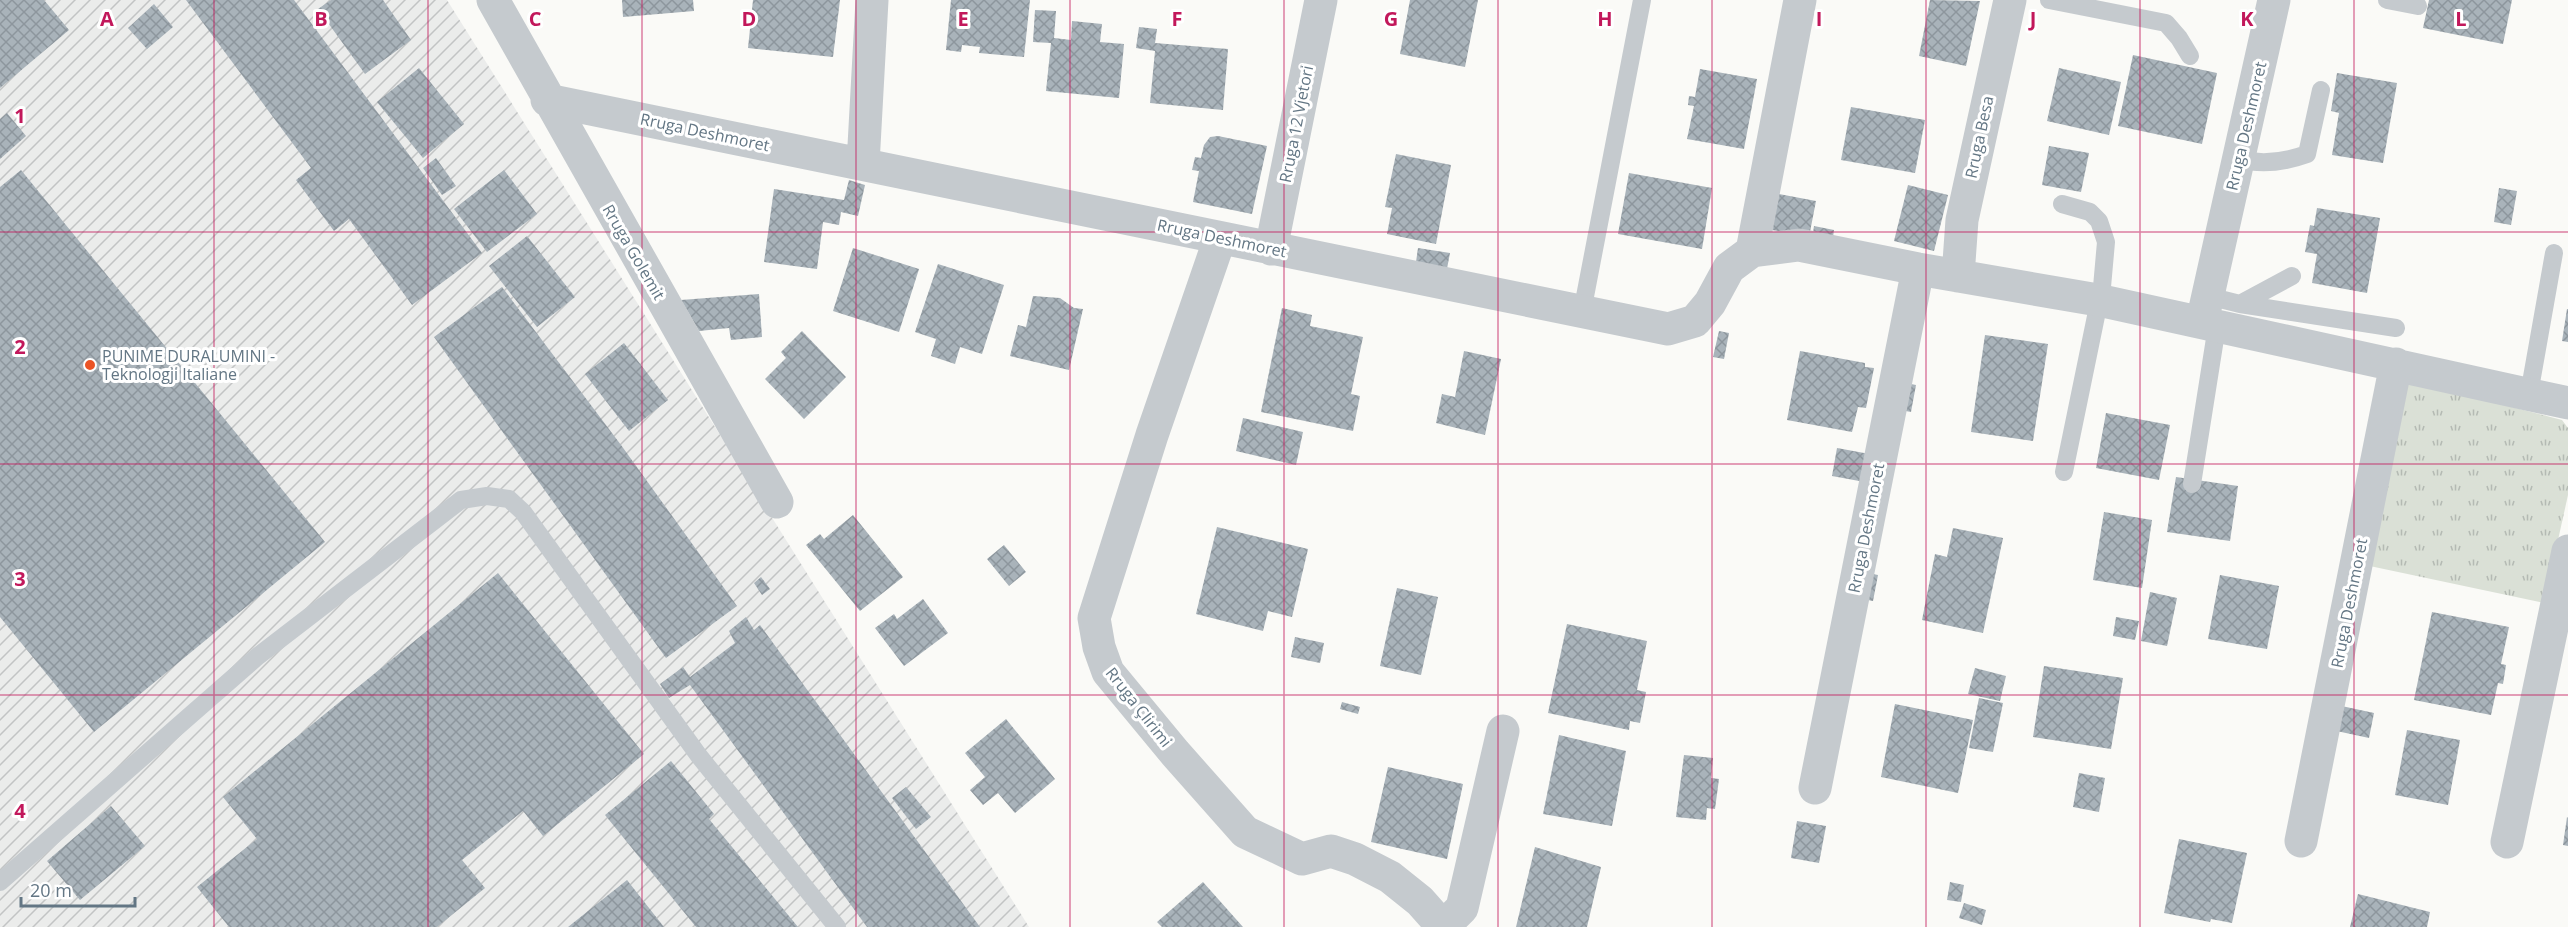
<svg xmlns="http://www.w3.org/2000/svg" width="2568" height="927" viewBox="0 0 2568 927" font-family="'Open Sans',sans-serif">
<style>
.industrial{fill:url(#industrial-furrows)}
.grass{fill:url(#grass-tufts)}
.building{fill:url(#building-cross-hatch)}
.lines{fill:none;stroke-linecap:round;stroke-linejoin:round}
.lane{stroke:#c5cace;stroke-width:18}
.street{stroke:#c5cace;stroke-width:33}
.grid{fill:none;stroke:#c2185b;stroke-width:1.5;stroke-opacity:0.55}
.poi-dot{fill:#eb5426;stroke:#fff;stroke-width:2}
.labels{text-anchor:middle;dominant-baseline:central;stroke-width:6;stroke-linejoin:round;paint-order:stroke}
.street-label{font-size:16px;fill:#637684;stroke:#fff}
.poi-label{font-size:16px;fill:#637684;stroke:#fff;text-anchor:start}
.grid-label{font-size:20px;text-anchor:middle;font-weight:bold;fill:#c2185b;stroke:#fff;stroke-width:6;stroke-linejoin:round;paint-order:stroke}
</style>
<defs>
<pattern id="industrial-furrows" width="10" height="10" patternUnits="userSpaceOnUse" patternTransform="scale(1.5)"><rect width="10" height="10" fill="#ebeceb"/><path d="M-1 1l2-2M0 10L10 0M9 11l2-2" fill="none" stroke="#c2c4c4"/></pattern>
<pattern id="grass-tufts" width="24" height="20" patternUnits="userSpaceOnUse" patternTransform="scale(1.5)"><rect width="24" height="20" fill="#dae0d6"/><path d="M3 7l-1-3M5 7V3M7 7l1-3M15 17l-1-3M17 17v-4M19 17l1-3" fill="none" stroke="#b4bab3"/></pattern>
<pattern id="building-cross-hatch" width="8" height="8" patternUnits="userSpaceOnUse" patternTransform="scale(1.5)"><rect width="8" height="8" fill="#a9b3ba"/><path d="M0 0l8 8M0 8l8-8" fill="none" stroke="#8d969d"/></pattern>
</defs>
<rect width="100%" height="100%" fill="#fafaf7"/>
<!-- industrial -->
<path class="industrial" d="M0,0h447l582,927h-1029z"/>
<!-- grass -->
<path class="grass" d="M2406,380l156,40 6,8v67l-24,108 -179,-38z"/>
<!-- building -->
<path class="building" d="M0,0h44l25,30 -69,58z
M186,0h108l188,253 -70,52 -63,-86 -15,12 -38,-51 15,-12z
M331,0h52l28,40 -46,34 -47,-65z
M622,0h71l1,11 -71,6z
M753,0h87l-7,57 -85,-9z
M951,0h79l-6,57 -45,-4 1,-6 -18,-2 -1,7 -15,-2z
M1410,0h68l-13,67 -65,-13z
M1930,0l50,1 -14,65 -47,-10z
M2429,0h83l-9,44 -80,-16z
M154,4l19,23 -26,22 -19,-21z
M1035,10l21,1 -2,27 17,2 1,-19 30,3 -2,18 24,2 -5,54 -73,-7 5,-48 -18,-1z
M1139,27l18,2 -2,14 73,6 -5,61 -73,-7 5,-52 -19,-3z
M2133,55l84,18 -15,71 -84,-18z
M419,68l45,56 -41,34 -46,-56z
M2059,68l62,14 -12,53 -62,-14z
M1700,69l57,10 -13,70 -57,-10 7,-33 -6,-1 1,-9 6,1z
M2337,73l60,10 -14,80 -51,-8 7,-42 -8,-2z
M1851,107l74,13 -10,53 -74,-13z
M7,113l19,23 -26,23v-40z
M1218,136l49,10 -15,68 -59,-12 6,-31 -7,-1 3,-13 6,1 3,-13 6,-8z
M2049,146l40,7 -8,39 -39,-7z
M1396,154l55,11 -15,79 -49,-10 5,-26 -7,-1z
M436,158l20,28 -14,9 -19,-27z
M21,170l304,372 -231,190 -94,-115v-430z
M504,170l33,44 -50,38 -33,-43z
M1629,173l83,15 -10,61 -84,-15z
M849,180l16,5 -7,31 -17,-4 -2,13 -16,-3 -6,47 -53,-7 10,-73 70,11z
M1908,185l40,10 -14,56 -40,-10z
M2499,188l18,3 -6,34 -17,-3z
M1779,194l37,7 -7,36 -37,-7z
M2317,208l63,10 -13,75 -55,-10 5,-29 -12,-2 5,-27 4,1z
M1814,226l20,4 -1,7 -20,-4z
M527,236l48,61 -38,30 -48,-61z
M853,248l66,21 -20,63 -66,-21z
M1418,248l32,5 -4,21 -31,-5z
M938,264l66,21 -22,69 -22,-7 -5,17 -24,-8 5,-17 -21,-7z
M502,287l119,158 116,161 -71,52 -232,-321z
M759,294l3,43 -31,3 -2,-12 -30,3 -18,-31z
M1033,296l27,2 14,10 9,1 -14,61 -59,-14 8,-31 8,2z
M1282,308l30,7 -2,11 53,11 -12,57 9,2 -7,35 -92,-19z
M2567,309h1v33l-6,-1z
M802,331l44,46 -42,42 -39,-40 21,-21 -5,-6z
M1719,331l10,2 -5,26 -11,-2z
M1985,335l63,9 -15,97 -62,-9z
M624,343l44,57 -39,31 -44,-57z
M1464,351l37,8 -16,76 -49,-12 6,-29 13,3z
M1800,351l65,12v4l9,1 -8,40 -8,-1 -6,25 -65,-12z
M1906,383l10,2 -5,27 -11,-2z
M2106,413l64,12 -11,55 -63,-12z
M1243,418l60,14 -7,33 -60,-14z
M1837,448l38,7 -5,28 -38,-7z
M2176,477l62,9 -8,55 -63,-9z
M2104,512l48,8 -10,68 -49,-8z
M853,515l50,62 -43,34 -54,-66 14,-11 4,5z
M1217,527l91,22 -16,68 -24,-6 -5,20 -67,-17z
M1953,528l50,10 -20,95 -61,-13 13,-66 12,3z
M1004,545l22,27 -17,14 -22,-27z
M498,573l146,181 -101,82 -20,-25 -61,49 23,28 -48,39h-208l-32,-40 60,-48 -34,-42z
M1868,573l10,2 -5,26 -10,-2z
M2220,575l59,11 -12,63 -59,-10z
M761,577l9,12 -8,6 -8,-12z
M1397,588l41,9 -17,78 -41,-9z
M2150,592l27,6 -10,48 -26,-5z
M923,599l25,34 -44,33 -29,-38 19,-14 3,5z
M2432,612l77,15 -8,37 5,1 -3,19 -5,-1 -7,32 -77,-15z
M746,617l8,13 6,-5 220,302h-113l-177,-242 -21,13 -9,-14 23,-17 7,10 45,-34 -6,-12z
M2116,617l23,4 -4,19 -22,-4z
M1567,624l80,17 -10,49 9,2 -6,31 -10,-2 -1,9 -81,-17z
M1295,637l29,6 -4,20 -29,-6z
M2044,666l79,12 -12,71 -78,-12z
M1975,668l31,8 -6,25 -32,-7z
M1979,698l24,5 -10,49 -24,-4z
M1342,702l18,5 -2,7 -18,-5z
M1895,704l78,16 -15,73 -77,-16z
M2337,705l37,8 -5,25 -37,-8z
M1006,719l49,60 -40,34 -17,-20 -15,12 -13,-15 15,-13 -20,-24z
M2407,730l53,10 -12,65 -53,-10z
M1559,735l67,16 -14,75 -69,-12z
M1684,755l29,3 -2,20 8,1 -4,30 -8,-1 -1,12 -30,-3z
M671,761l43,53 -5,5 89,108h-102l-91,-112z
M1388,767l75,17 -16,75 -76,-17z
M2079,773l26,5 -6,34 -26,-5z
M906,787l25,30 -15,12 -24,-31z
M111,806l34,40 -65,54 -33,-39z
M2567,817l1,1v28l-5,-1z
M1797,821l29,5 -7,37 -28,-5z
M2179,839l68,14 -15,70 -21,-4 -1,3 -46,-9z
M1535,847l66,20 -14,60h-71z
M627,880l37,47h-96z
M1203,882l40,45h-81l-5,-5z
M1950,882l14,3 -3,17 -14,-2z
M2358,894l72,18 -3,15h-77z
M1964,903l22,7 -4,15 -23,-7z"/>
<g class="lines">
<!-- lane -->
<path class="lane" d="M2049,0l117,23 13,15 11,18
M2387,0l31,6
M2239,159c22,6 46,3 68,-5l14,-64
M2062,204l28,8 9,9 7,21 -4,45 -38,185
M2208,296l32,8 52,-28
M2240,304l156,24
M1582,312l60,-312
M2529,394l25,-141
M2192,484l25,-158
M0,882l258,-226 203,-156 26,-4 22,3 14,13 176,244 138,171"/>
<!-- street -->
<path class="street" d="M493,0l284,502
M547,100l1121,229 27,-8 15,-18 19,-35 23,-17 47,-6 119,24 180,31 470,103
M863,164l9,-164
M1220,238l-68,197 -58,183 5,29 9,25 67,81 70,79 57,27 29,-8 24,8 35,18 30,24 23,26
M1271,249l50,-249
M1752,251l48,-251
M1958,276l4,-56 48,-220
M2202,322l72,-322
M1815,788l103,-519
M2301,841l95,-477
M2507,842l61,-291
M1443,927l19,-19 41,-177"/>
</g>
<!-- grid -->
<path class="grid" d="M214,0v927M428,0v927M642,0v927M856,0v927M1070,0v927M1284,0v927M1498,0v927M1712,0v927M1926,0v927M2140,0v927M2354,0v927M0,232h2568M0,464h2568M0,695h2568"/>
<!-- markers -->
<circle class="poi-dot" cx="90" cy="365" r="6"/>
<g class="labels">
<!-- street labels -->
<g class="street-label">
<text transform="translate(1296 124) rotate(-79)">Rruga 12 Vjetori</text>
<text transform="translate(2246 126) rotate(-77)">Rruga Deshmoret</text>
<text transform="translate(705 132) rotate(12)">Rruga Deshmoret</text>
<text transform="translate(1979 137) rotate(-78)">Rruga Besa</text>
<text transform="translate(1222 238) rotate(12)">Rruga Deshmoret</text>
<text transform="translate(634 252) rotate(60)">Rruga Golemit</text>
<text transform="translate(1866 528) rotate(-79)">Rruga Deshmoret</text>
<text transform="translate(2349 603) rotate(-79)">Rruga Deshmoret</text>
<text transform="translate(1139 707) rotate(52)">Rruga Çlirimi</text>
</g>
<!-- poi labels -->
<g class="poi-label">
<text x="102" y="356">PUNIME DURALUMINI -<tspan x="102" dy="18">Teknologji Italiane</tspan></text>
</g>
</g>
<g class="grid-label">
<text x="107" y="26">A</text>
<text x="321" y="26">B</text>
<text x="535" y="26">C</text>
<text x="749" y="26">D</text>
<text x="963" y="26">E</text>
<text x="1177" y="26">F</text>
<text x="1391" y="26">G</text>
<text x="1605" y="26">H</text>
<text x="1819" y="26">I</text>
<text x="2033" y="26">J</text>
<text x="2247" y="26">K</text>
<text x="2461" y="26">L</text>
<text x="20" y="123">1</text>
<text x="20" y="354">2</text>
<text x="20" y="586">3</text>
<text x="20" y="818">4</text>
</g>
<!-- scale -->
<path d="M21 897v9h114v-9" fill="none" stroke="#637684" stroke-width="3"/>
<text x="30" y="897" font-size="18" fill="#637684" stroke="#ffffff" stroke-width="4.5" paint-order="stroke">20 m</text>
</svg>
